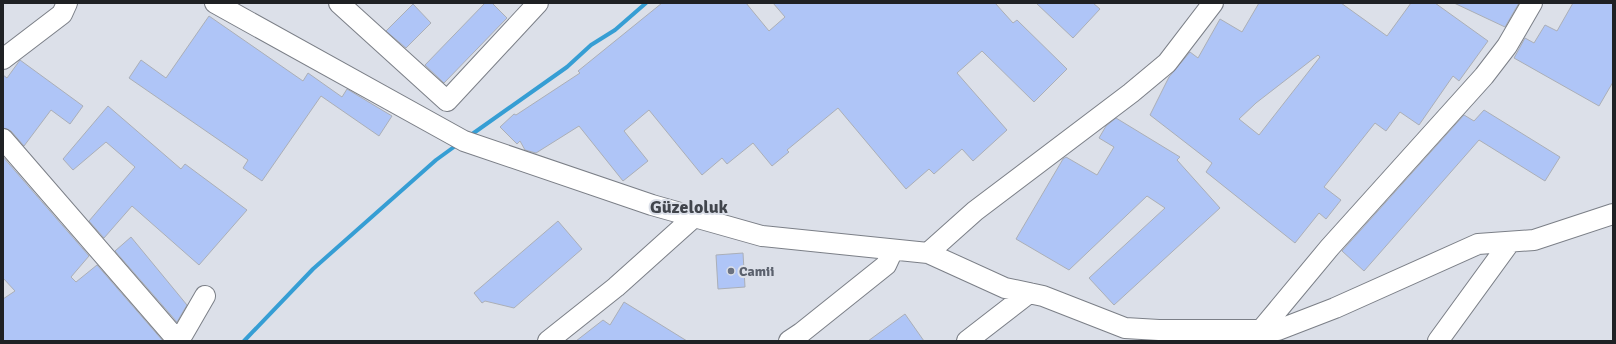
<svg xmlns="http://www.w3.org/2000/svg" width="1616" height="344" viewBox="0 0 1616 344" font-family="Signika,sans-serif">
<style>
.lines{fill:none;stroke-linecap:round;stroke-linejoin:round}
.stream{stroke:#369ed4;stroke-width:4}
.building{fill:#afc5f7;stroke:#abafb7;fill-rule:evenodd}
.minor-casing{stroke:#7b7f87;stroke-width:22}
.minor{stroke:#fff;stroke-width:20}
.worship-dot{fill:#6b7280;stroke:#dce0e9;stroke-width:1.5}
.labels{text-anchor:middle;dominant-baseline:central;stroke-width:4;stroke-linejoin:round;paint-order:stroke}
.worship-label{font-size:14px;font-weight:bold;fill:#5b616d;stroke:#dce0e9;text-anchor:start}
.district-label{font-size:18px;font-weight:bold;fill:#41454c;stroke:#dce0e9}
</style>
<rect width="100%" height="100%" fill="#dce0e9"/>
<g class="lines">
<!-- stream -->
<path class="stream" d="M468,137l99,-70 24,-22 24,-15 31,-27
M244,341l69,-72 123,-109 22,-16"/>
</g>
<!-- building -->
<path class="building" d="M485,3h7l15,15 -63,65 -19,-18z
M662,3h84l23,28 16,-14 -12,-14h222l18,20 4,-3 50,49 -33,33 -52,-51 -25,22 50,57 -34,31 -11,-12 -28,25 -5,-5 -23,20 -68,-81 -51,42 2,2 -17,14 -19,-23 -26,21 -5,-6 -20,17 -53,-65 -25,21 24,30 -25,20 -44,-55 -43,27 -11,-3 -5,-9 -3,3 -17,-17 14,-13 2,1 64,-42 -2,-2z
M1036,3h57l7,6 -27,29z
M1259,3h82l46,33 24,-33h24l53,38 -29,40 -6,-5 -34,49 -19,-13 -14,19 -11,-8 -51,64 17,13 -15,19 -7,-6 -24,30 -89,-71 6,-9 -62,-48 19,-38 21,-25 8,6 22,-39 22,13zM1318,55l2,2 -61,78 -20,-16 17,-16z
M1454,3h65l-14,24z
M1573,3h40v79l-14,24 -85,-48 11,-20 9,5 11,-18 12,6z
M413,4l18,19 -25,25 -20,-17z
M209,16l94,65 5,-8 34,24 5,-8 45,27 -13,20 -58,-40 -59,85 -19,-13 5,-8 -119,-82 12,-18 25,18z
M20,60l63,46 -13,18 -19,-14 -27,36 -13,-15 -8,-3v-53l4,3z
M108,106l73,63 4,-5 62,46 -48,55 -67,-59 -28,32 -15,-17 46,-54 -29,-25 -33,28 -10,-11z
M1484,110l76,47 -15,24 -66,-41 -115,131 -22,-20 122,-136 10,6z
M1116,118l64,39 -3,3 43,48 -106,97 -25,-27 76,-70 -18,-12 -78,74 -53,-31 47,-80 3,-2 31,18 17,-28 -15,-9 7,-12z
M3,157l86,99 -18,21 5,5 21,-17 66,76h-160v-42l12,-8 -12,-13z
M558,221l24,28 -68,59 -29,-7 -3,2 -8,-10z
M131,237l56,68 -10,17 -62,-71z
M743,253l2,34 -27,2 -2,-34z
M624,302l63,39h-111l27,-21 7,5z
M905,314l19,27h-56z"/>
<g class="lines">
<defs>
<path id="minor" d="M215,3l249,138 188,64 110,31 166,17 77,35 38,8 82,32 34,2h119l57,-22 143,-64 56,-4 79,-26
M339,3l108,98 91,-98
M3,59l59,-45 5,-11
M3,139l169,195h11l22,-38
M928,253l47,-42 156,-118 36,-30 46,-60
M1261,330l69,-83 154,-171 23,-30 25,-43
M548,341l68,-54 78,-70
M789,341l12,-8 85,-68 7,-15
M967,341l62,-48
M1438,341l72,-99"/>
</defs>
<!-- minor casing -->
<use href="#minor" class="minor-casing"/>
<!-- minor -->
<use href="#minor" class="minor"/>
</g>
<!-- markers -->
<circle class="worship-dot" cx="731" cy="271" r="4"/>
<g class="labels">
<!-- worship labels -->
<g class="worship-label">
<text x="739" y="271">Camii</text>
</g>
<!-- district labels -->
<g class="district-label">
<text x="689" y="207">Güzeloluk</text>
</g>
</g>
<!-- border -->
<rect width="1616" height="344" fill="none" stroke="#1f2124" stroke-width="8"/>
</svg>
